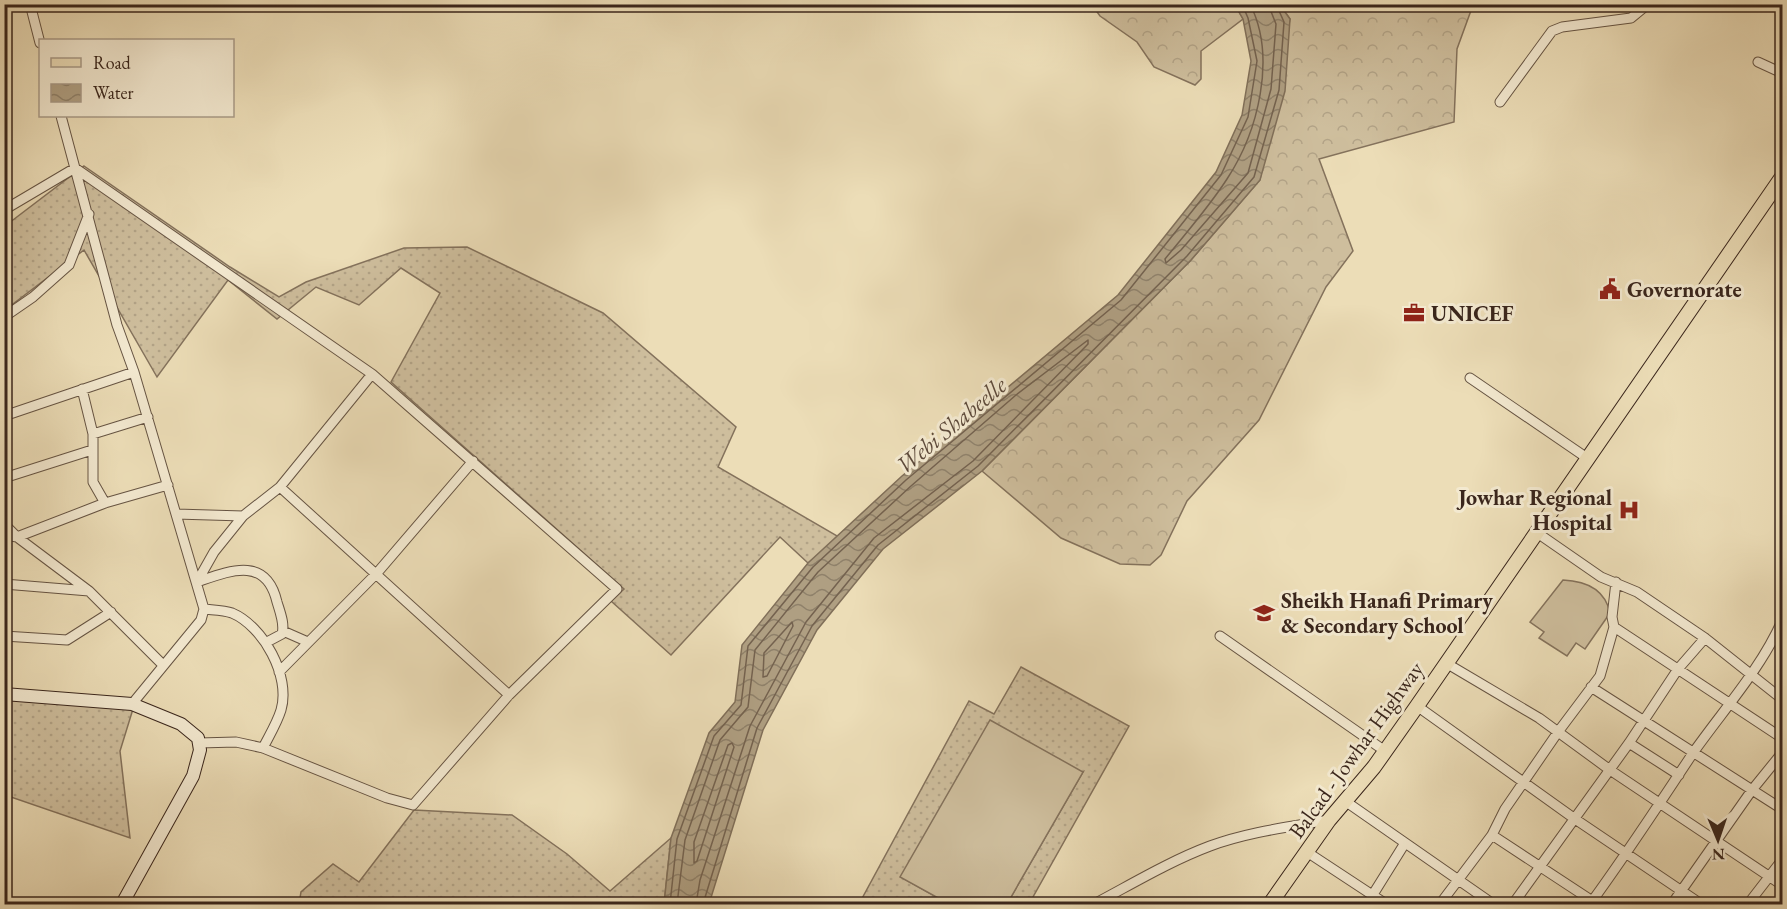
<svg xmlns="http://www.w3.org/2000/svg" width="1787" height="909" viewBox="0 0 1787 909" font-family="'EB Garamond',serif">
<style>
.grass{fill:url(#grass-dots);stroke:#84725c;stroke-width:1.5}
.forest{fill:url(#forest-crowns);stroke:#84725c;stroke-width:1.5}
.pitch{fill:#cebe9d;stroke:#84725c;stroke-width:1.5}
.water{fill:url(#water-waves);stroke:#806f59;stroke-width:1.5}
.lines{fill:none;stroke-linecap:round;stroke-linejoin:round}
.shore{stroke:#74624f;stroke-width:1.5}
.street-casing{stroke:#665443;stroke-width:11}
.secondary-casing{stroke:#3a261c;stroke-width:14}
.primary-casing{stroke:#3a261c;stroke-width:16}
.street{stroke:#f3e9d0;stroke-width:9}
.secondary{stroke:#f3e9d0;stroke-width:12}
.primary{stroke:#ecddb7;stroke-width:14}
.labels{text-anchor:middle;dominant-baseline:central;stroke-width:6;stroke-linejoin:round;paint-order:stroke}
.poi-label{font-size:22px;font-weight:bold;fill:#3a261c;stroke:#f3e9d0;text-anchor:start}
.street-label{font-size:22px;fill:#3a261c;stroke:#f3e9d0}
.water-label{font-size:24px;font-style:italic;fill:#5d4a3b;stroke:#f3e9d0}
</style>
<defs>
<pattern id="grass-dots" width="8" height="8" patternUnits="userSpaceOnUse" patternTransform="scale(1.5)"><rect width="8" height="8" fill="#cebe9d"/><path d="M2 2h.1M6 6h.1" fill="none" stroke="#b2a387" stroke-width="1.8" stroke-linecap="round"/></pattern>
<pattern id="forest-crowns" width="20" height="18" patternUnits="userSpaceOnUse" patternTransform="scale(1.5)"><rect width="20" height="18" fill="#cebe9d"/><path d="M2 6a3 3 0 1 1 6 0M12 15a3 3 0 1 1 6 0" fill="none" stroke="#b2a387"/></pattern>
<pattern id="water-waves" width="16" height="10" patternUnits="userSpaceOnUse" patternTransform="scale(1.5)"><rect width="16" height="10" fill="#af9f82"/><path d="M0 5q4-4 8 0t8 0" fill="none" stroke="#8f816a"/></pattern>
</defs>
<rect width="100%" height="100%" fill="#ecddb7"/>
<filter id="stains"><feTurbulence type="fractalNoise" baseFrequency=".00333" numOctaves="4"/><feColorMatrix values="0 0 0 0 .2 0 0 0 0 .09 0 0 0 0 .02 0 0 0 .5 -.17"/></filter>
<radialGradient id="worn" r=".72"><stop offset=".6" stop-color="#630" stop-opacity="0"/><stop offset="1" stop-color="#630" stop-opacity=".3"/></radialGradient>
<!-- grass -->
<path class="grass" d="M84,166l146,101 49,30 27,-15 98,-34 63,-1 136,66 133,114 -18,40 121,70 -31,26 -28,-26 -109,118 -60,-54 13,-12 -233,-207 49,-89 -39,-25 -42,37 -43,-18 -39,32 -49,-39 -71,97 -73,-127 -79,60v-84z
M1021,667l108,59 -100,178h-22l76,-132 -182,105 48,27h-90l110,-203 25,13z
M5,700l128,9 -13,42 10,87 -125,-43z
M414,810l98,5 55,39 43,37 61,-53 -7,66h-365l2,-12 32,-28 26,18z"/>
<!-- forest -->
<path class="forest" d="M1092,5h143l8,14 -42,32v28l-6,6 -41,-18 -17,-25 -37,-26z
M1280,5h193l-16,44 -3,73 -135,37 34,92 -27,36 -67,133 -72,81 -26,54 -11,10 -30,-1 -59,-26 -79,-67 209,-211 69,-80 30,-161z"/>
<!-- pitch -->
<path class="pitch" d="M1563,580c23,1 42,9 47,33l-25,36 -9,-6 -9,13 -28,-18 5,-6 -14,-10z
M990,720l93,52 -76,132h-58l-49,-27z"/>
<!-- water -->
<path class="water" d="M1235,5h45l10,14 -5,72 -25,89 -69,80 -209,211 -99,78 -66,81 -54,100 -54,174h-45l7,-66 38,-105 26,-31 7,-57 66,-82 94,-87 216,-181 98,-123 26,-57 9,-54 -8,-42z"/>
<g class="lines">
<!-- shore -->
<path class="shore" d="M1250,4c27,53 8,128 -23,175 -18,28 -41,54 -62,80l1,4 15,-13 67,-77 23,-84 5,-65 -8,-20
M792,622l1,4 -26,50 -4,1 1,-24z
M732,743l2,4 -37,114 -3,2v-21l34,-97z
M670,904l7,-65 37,-103 27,-31 7,-59 65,-79 93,-87 215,-180 100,-125 27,-58 9,-56 -9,-43 -6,-14
M677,904l8,-64 35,-100 28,-33 7,-57 63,-78 93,-86 105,-91 72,-55v4l-115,117 -99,77 -68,84 -56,104 -50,154 -4,24
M703,904l54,-176 55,-102 66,-81 100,-79 209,-210 67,-79 25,-87 5,-68 -8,-18"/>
<defs>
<path id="street" d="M30,4l10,39
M1758,62l24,11
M1500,102l52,-71 10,-4 69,-9 17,-14
M61,116l56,209 17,47 70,237 -3,11 -69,84
M4,210l71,-42 297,206 245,215 -108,106 -96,110 -26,-7 -124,-50 -27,-6 -37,1
M4,317l29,-20 36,-32 20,-51
M1470,378l117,80
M82,389l11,45v48l12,21
M4,416l130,-44
M93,434l55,-17
M4,478l88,-28
M280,487l229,208
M176,514l67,2
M4,524l13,13 72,54 74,74
M1536,532l65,45 36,15 68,46 77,61
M4,535l13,2 88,-34 63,-18
M197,582l17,-30 29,-36 37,-29 92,-113
M197,582c32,-11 69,-27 80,20 3,10 8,22 5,32l-15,8
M1616,582l-4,35 2,10 168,111
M4,584l85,7
M204,609c9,1 20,1 28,4 31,13 59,63 49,97 -4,13 -12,26 -18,38
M283,631l25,11
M4,636l63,4 44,-28
M1220,636l165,115
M1446,663l93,55 71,52 172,115
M279,672l98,-99 96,-112
M1591,687l191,122
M1417,706l158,113 126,85
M1629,743l50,32
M1345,801l148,103
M1492,835l105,69
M1307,852l79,52
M1094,904c38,-20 76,-43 116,-58 38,-14 79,-19 119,-26
M1367,904l38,-61
M1440,904l52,-69 13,-26 53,-77 42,-56 14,-49
M1513,904l116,-161 49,-74 27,-31
M1590,904c36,-49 69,-100 103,-151 31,-44 67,-83 89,-132
M1672,904l80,-114 30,-37
M1748,904l34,-44"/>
<path id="secondary" d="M4,694l128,10 49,20 17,14 2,12 -7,26 -71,128"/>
<path id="primary" d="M1270,904l59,-84 45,-53 43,-61 365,-529"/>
</defs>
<!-- street casing -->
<use href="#street" class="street-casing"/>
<!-- secondary casing -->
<use href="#secondary" class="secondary-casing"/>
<!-- primary casing -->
<use href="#primary" class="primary-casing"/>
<!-- street -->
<use href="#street" class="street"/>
<!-- secondary -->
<use href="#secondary" class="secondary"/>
<!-- primary -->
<use href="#primary" class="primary"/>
</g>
<!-- icons -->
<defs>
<symbol id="civic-bare" viewBox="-9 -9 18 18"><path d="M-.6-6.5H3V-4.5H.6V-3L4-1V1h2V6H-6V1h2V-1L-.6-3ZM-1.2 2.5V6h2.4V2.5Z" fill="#8f2418" stroke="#f3e9d0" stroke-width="2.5" paint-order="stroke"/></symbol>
<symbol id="office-bare" viewBox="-9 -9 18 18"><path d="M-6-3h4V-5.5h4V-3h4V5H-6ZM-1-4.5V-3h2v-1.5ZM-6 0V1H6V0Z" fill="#8f2418" stroke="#f3e9d0" stroke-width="2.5" paint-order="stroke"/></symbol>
<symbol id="hospital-bare" viewBox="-9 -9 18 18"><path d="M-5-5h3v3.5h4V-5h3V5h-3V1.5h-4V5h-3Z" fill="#8f2418" stroke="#f3e9d0" stroke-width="2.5" paint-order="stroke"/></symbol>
<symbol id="school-bare" viewBox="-9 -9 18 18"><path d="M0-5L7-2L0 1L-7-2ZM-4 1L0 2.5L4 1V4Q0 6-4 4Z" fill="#8f2418" stroke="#f3e9d0" stroke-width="2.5" paint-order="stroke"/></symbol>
</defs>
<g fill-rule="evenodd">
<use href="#civic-bare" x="1595" y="274" width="30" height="30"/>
<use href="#office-bare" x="1399" y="298" width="30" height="30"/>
<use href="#hospital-bare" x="1614" y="495" width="30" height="30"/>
<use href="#school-bare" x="1249" y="598" width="30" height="30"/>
</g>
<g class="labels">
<!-- poi labels -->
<g class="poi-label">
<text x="1627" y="289">Governorate</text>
<text x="1431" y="313">UNICEF</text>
<text x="1612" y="497" text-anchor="end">Jowhar Regional<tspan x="1612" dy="25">Hospital</tspan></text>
<text x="1281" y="600">Sheikh Hanafi Primary<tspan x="1281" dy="25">&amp; Secondary School</tspan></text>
</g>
<!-- street labels -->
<g class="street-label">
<text transform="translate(1356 750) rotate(-54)">Balcad - Jowhar Highway</text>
</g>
<!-- water labels -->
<g class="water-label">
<text transform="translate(951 425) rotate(-40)">Webi Shabeelle</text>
</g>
</g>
<!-- margin -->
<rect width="1787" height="909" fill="none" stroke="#ecddb7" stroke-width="24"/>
<rect x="6" y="6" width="1775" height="897" fill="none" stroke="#3a261c" stroke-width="3"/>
<rect x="12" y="12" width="1763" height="885" fill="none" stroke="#3a261c" stroke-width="1.5"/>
<!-- legend -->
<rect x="39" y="39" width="195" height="78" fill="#f3e9d0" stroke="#a99b88" stroke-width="1.5"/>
<rect x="51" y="58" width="30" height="9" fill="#ecddb7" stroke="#a99b88" stroke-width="1.5"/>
<text x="93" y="69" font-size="18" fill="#3a261c">Road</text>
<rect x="51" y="84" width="30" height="18" fill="url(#water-waves)" stroke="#a99b88" stroke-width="1.5"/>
<text x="93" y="99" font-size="18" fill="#3a261c">Water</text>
<!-- north arrow -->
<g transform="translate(1718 840) rotate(178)" stroke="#f3e9d0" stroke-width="4.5" paint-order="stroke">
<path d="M0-4.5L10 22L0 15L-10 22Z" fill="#3a261c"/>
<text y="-9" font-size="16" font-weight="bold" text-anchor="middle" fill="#3a261c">N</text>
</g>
<rect width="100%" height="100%" filter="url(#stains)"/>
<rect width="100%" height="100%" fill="url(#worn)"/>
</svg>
